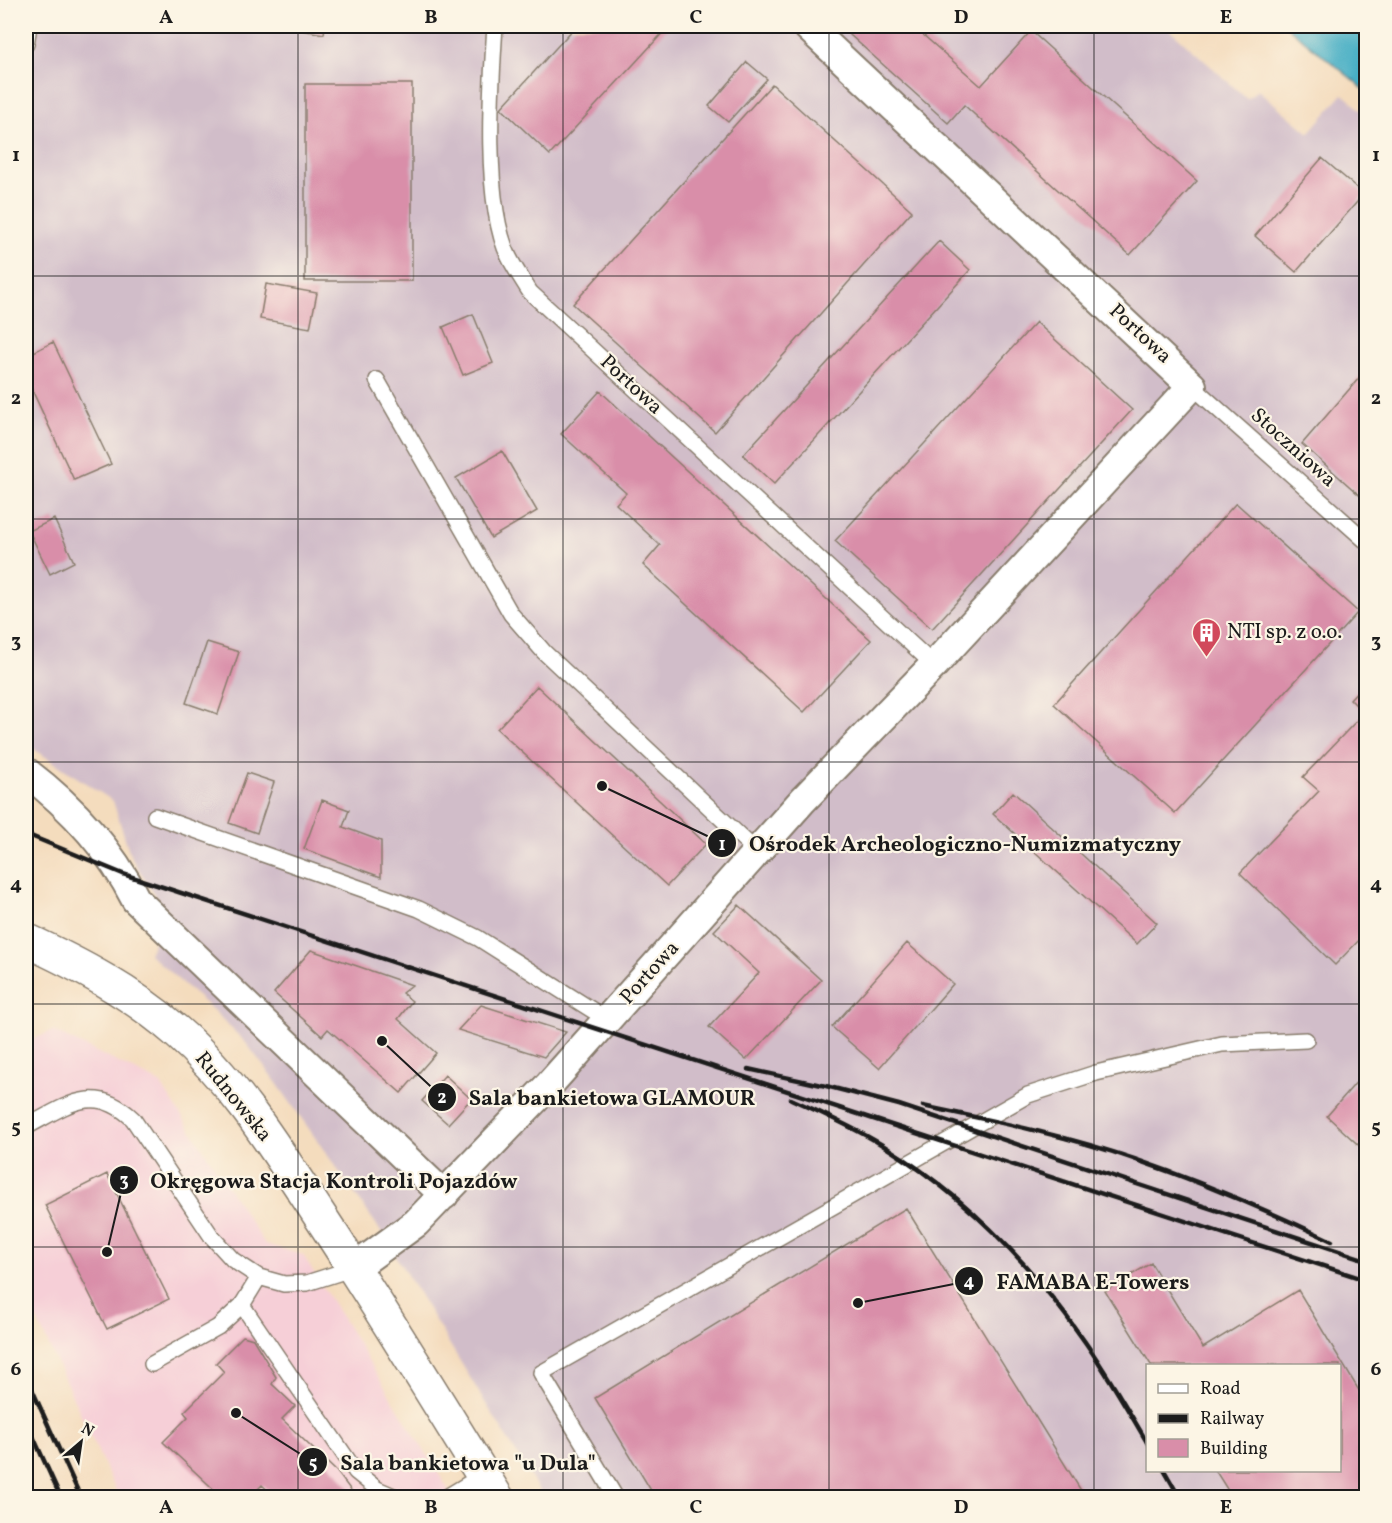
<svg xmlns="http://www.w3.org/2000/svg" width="1392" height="1523" viewBox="0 0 1392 1523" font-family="Vollkorn,serif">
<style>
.built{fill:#f6cfd7}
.industrial{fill:#d1bdc9;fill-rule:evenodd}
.water{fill:#46afc5;stroke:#316670;stroke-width:1.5}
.building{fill:#d98ea9}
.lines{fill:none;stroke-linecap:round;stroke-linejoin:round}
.service-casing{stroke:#887c6c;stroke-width:18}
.minor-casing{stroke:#887c6c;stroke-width:32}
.secondary-casing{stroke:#887c6c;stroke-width:36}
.service{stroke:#fff;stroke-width:15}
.minor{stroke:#fff;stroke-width:28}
.secondary{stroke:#fff;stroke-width:33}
.rail{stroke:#1c1c1c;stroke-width:4.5}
.grid{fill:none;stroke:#1c1c1c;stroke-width:1.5;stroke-opacity:0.55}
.labels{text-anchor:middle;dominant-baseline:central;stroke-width:4.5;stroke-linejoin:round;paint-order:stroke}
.street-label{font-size:21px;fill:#1c1c1c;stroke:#fcf5e5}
.poi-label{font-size:21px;fill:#1c1c1c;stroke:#fcf5e5;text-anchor:start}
.leader{fill:none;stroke:#1c1c1c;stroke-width:2}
.callout-dot{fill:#1c1c1c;stroke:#fcf5e5;stroke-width:2}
.mark-label{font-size:18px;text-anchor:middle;font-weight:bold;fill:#fff}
.callout-label{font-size:22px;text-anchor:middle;font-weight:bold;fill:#1c1c1c;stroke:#fcf5e5;stroke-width:4.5;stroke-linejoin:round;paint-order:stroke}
.neatline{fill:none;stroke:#1c1c1c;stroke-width:2}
.grid-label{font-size:20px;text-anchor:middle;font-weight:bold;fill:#1c1c1c}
</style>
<rect width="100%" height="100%" fill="#fcf5e5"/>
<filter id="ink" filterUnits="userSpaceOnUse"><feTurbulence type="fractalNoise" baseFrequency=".0167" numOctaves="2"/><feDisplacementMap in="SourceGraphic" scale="12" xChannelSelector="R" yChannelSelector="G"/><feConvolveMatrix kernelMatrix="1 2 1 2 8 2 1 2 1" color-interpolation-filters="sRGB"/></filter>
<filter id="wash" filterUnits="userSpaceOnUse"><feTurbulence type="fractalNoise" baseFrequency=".008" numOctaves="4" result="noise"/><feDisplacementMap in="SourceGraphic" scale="24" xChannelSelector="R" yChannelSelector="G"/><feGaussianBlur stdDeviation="1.35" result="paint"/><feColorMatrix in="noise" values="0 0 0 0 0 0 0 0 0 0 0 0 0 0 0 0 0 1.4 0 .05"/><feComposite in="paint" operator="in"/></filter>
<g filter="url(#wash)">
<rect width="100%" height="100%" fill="#f4dcbd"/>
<!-- built -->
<path class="built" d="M53,1031l107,52 105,161 38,11 150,242h-334l-93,-201v-254z"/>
<!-- industrial -->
<path class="industrial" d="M26,26h1140l81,73 11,-9 51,43 34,-39 23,21v1382h-823l-167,-273 -100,-142 -30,-39 -32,-32 -65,-57 17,-41 -35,-56 -18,-56 -87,-57zM1148,1366h192v104h-192z"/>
<!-- water -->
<path class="water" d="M1286,26h80v66l-9,-9z"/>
<g id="blocks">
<!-- building -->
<path class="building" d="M276,26h49l-1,8z
M576,26h93l-119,129 -49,-47z
M840,26h73l68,60 50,-55 166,150 -67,74 -166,-150 -16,18z
M747,62l20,17 -39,43 -19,-16z
M305,84h107v197h-107z
M772,84l140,127 -197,221 -142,-128z
M1322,158l42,36 -68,78 -41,-36z
M939,241l31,29 -196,214 -31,-29z
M266,284l51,9 -7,35 -50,-9z
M473,314l20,49 -30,12 -20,-48z
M1036,322l96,88 -200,219 -97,-88z
M53,342l58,122 -37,16 -48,-103v-21z
M1366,370v131l-64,-57z
M600,391l271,249 -67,72 -161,-147 17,-20 -44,-41 10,-11 -65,-59z
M502,451l35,60 -46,27 -35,-60z
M1236,503l122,109 -183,201 -121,-109z
M54,519l20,43 -24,12 -21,-43z
M207,642l32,10 -21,62 -32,-11z
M1366,682v251l-31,32 -95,-92 79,-82 -16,-14 61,-64 -14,-14z
M537,686l169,158 -39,42 -170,-157z
M247,773l27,9 -17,51 -28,-10z
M1013,792l144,131 -20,21 -144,-130z
M322,800l27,10 -6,17 38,14v36l-77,-28z
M739,905l82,75 -75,80 -37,-33 50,-54 -45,-42z
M907,943l46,41 -74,84 -47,-41z
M311,950l101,35 -10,8 10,8 -14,18 38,34 -35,40 -73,-64 -6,7 -48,-43z
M481,1005l85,27 -22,25 -86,-27z
M1366,1071v81l-39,-36z
M445,1075l26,24 -23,25 -26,-23z
M107,1174l62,125 -62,30 -62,-124z
M906,1208l179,289h-430l-60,-99z
M1151,1263l52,85 95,-58 68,112v95h-134l-17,-27h125v-105h-189l-46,-74z
M243,1336l10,3 23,38 -4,7 23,22 -13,13 55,53 19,25h-81l-13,-12 -12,12h-28l-59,-55 25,-25 -4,-5 40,-40 -8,-9z"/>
</g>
</g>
<g filter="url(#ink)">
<use href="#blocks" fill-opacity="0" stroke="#887c6c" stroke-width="1.5"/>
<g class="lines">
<defs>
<path id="service" d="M495,26c-4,59 -12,178 14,231 6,12 14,24 21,35l404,373
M26,44l3,-18
M377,380l134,234 33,38 213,200
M1192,386l174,155
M155,816l264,93 59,29 130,82
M26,1127c40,-21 68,-45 107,-8l79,118 21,23 26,17 25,7 23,-1 47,-15
M242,1305l114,167 21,17 21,9
M152,1364l66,-37 24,-22 17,-28
M445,1498l38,-23
M616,1498l-75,-125 487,-278 68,-22 126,-29 84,-4"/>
<path id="minor" d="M26,772c46,35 84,76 110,128l308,295
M354,1268l62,-45 132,-137 255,-286 131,-135 258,-279 -385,-360"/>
<path id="secondary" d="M26,940c54,25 105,52 150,91 59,51 100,118 142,182 62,94 120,189 179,285"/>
</defs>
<!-- service casing -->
<use href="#service" class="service-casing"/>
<!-- minor casing -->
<use href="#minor" class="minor-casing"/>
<!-- secondary casing -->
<use href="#secondary" class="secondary-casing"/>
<!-- service -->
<use href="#service" class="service"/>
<!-- minor -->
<use href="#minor" class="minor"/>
<!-- secondary -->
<use href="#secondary" class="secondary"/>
<!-- rail -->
<path class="rail" d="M26,834l97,40 1243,406
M748,1069l78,17 73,19 467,155
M791,1099c31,14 64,29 93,47 78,48 144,115 196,189 25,34 46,72 68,109
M923,1106c71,15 142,29 211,53 67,23 133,51 198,82
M26,1376l55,122
M26,1421l35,77
M1164,1470l16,28"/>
</g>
</g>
<!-- grid -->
<path class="grid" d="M298,26v1472M563,26v1472M829,26v1472M1094,26v1472M26,276h1340M26,519h1340M26,762h1340M26,1004h1340M26,1247h1340"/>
<!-- icons -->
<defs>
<symbol id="building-pin" viewBox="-11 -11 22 30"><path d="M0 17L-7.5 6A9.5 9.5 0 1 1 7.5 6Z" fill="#d1495b" stroke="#fcf5e5"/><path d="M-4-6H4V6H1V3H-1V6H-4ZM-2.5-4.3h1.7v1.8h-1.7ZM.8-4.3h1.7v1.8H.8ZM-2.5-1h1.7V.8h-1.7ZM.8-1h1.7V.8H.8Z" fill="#fff"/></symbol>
</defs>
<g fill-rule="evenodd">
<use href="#building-pin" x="1190" y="616" width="33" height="45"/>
</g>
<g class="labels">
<!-- street labels -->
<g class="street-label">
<text transform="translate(1140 334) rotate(43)">Portowa</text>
<text transform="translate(631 385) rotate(43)">Portowa</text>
<text transform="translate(1293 448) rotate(42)">Stoczniowa</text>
<text transform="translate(650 973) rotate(-48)">Portowa</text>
<text transform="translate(233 1097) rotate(51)">Rudnowska</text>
</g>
<!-- poi labels -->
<g class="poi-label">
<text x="1227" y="632">NTI sp. z o.o.</text>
</g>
</g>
<!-- callouts -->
<path class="leader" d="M602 786L722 843M382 1041L442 1097M107 1252L124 1180M858 1303L969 1281M236 1413L313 1462"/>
<g class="callout-dot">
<circle cx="602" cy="786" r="6"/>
<circle cx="382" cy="1041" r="6"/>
<circle cx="107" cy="1252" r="6"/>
<circle cx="858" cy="1303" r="6"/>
<circle cx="236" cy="1413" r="6"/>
<circle cx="722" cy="843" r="15"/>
<circle cx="442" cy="1097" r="15"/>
<circle cx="124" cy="1180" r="15"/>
<circle cx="969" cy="1281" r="15"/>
<circle cx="313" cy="1462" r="15"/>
</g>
<g class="mark-label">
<text x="722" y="850">1</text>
<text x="442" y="1103">2</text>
<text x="124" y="1186">3</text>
<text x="969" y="1287">4</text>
<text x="313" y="1469">5</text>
</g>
<g class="callout-label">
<text x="965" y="851">Ośrodek Archeologiczno-Numizmatyczny</text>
<text x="612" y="1105">Sala bankietowa GLAMOUR</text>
<text x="334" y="1188">Okręgowa Stacja Kontroli Pojazdów</text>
<text x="1093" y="1289">FAMABA E-Towers</text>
<text x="468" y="1470">Sala bankietowa "u Dula"</text>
</g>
<!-- margin -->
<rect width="1392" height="1523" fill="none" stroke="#fcf5e5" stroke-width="66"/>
<!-- legend -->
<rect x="1146" y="1364" width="195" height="108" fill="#fcf5e5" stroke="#a29e95" stroke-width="1.5"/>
<rect x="1158" y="1384" width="30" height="9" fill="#ffffff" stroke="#a29e95" stroke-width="1.5"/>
<text x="1200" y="1394" font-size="18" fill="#1c1c1c">Road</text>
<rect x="1158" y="1414" width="30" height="9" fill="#1c1c1c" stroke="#a29e95" stroke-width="1.5"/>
<text x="1200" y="1424" font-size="18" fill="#1c1c1c">Railway</text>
<rect x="1158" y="1439" width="30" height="18" fill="#d98ea9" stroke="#a29e95" stroke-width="1.5"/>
<text x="1200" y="1454" font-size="18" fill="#1c1c1c">Building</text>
<!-- north arrow -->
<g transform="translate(81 1442) rotate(29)" stroke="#fcf5e5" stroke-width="4.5" paint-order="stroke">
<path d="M0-4.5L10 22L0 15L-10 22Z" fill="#1c1c1c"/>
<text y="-9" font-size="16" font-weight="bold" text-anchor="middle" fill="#1c1c1c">N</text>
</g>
<rect x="33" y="33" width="1326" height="1457" class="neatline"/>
<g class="grid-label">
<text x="166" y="23">A</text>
<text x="431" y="23">B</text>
<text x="696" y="23">C</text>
<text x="961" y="23">D</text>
<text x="1226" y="23">E</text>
<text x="16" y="161">1</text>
<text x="1376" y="161">1</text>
<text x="16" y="404">2</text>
<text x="1376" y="404">2</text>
<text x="16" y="647">3</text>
<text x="1376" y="647">3</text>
<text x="16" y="890">4</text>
<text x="1376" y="890">4</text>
<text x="16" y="1133">5</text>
<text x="1376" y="1133">5</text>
<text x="16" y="1375">6</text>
<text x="1376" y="1375">6</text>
<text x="166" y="1513">A</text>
<text x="431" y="1513">B</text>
<text x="696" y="1513">C</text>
<text x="961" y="1513">D</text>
<text x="1226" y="1513">E</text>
</g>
</svg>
